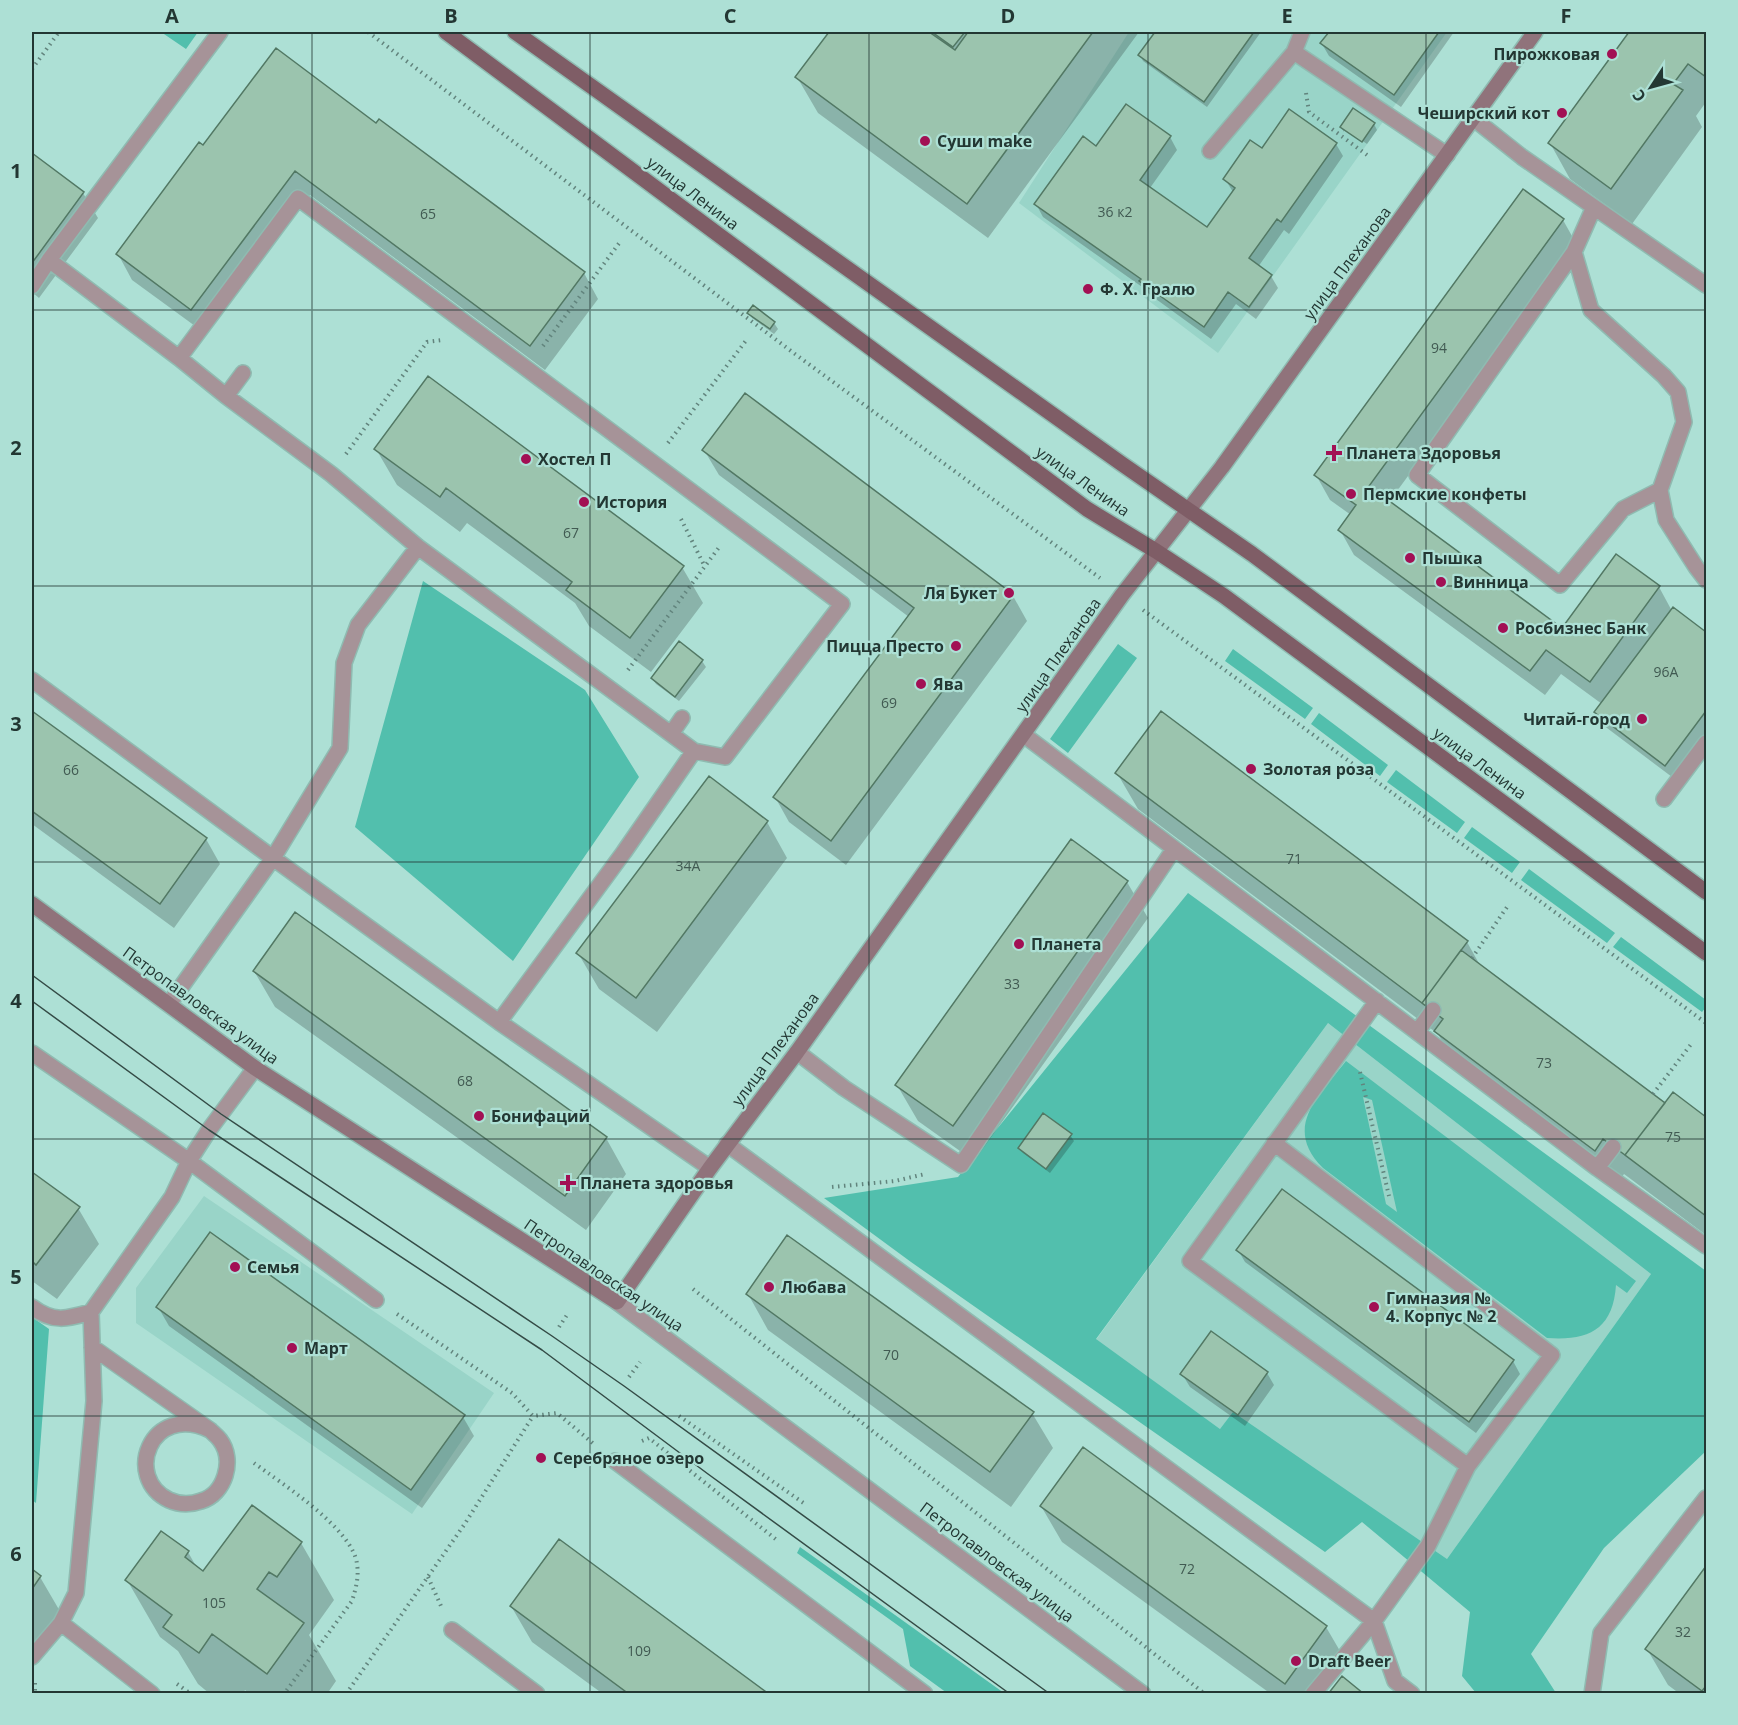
<svg xmlns="http://www.w3.org/2000/svg" width="1738" height="1725" viewBox="0 0 1738 1725" font-family="'Open Sans',sans-serif">
<style>
.built{fill:#99d4c8}
.green{fill:#52bfad;fill-rule:evenodd}
.shadow{fill:#0003}
.building{fill:#9bc4ae;stroke:#527864;stroke-width:1.5}
.lines{fill:none;stroke-linecap:round;stroke-linejoin:round}
.service-casing{stroke:#8fbbb1;stroke-width:18}
.tertiary-casing{stroke:#8fbbb1;stroke-width:18}
.secondary-casing{stroke:#8fbbb1;stroke-width:18}
.primary-casing{stroke:#8fbbb1;stroke-width:18}
.path{stroke:#62847d;stroke-width:4;stroke-dasharray:1.5 4.5;stroke-linecap:butt}
.service{stroke:#a69398;stroke-width:15}
.tertiary{stroke:#a69398;stroke-width:15}
.secondary{stroke:#90737b;stroke-width:15}
.primary{stroke:#7f5d66;stroke-width:15}
.tram{stroke:#344b46;stroke-width:1.5}
.grid{fill:none;stroke:#233733;stroke-width:1.5;stroke-opacity:0.55}
.poi-dot{fill:#a21054;stroke:#ade0d5;stroke-width:2}
.labels{text-anchor:middle;dominant-baseline:central;stroke-width:4.5;stroke-linejoin:round;paint-order:stroke}
.number-label{font-size:14px;fill:#415a52}
.poi-label{font-size:16px;font-weight:bold;fill:#233733;stroke:#ade0d5;text-anchor:start}
.street-label{font-size:16px;fill:#233733;stroke:#ade0d5}
.neatline{fill:none;stroke:#233733;stroke-width:2}
.grid-label{font-size:20px;text-anchor:middle;font-weight:bold;fill:#233733}
</style>
<rect width="100%" height="100%" fill="#ade0d5"/>
<!-- built -->
<path class="built" d="M1129,32h318l-229,321 -199,-150z
M1328,1023l323,251 -204,285 -214,-146 -13,16 -124,-89z
M204,1196l290,197 -82,121 -276,-191v-35z"/>
<!-- green -->
<path class="green" d="M161,32h37l-12,17z
M423,581l162,109 54,87 -126,184 -158,-134z
M1118,644l19,14 -69,95 -18,-14z
M1233,649l80,59 -8,11 -80,-58z
M1319,713l69,52 -8,11 -69,-52z
M1396,770l69,52 -8,11 -70,-51z
M1472,827l48,35 -8,11 -48,-35z
M1529,869l86,64 -8,10 -86,-63z
M1188,893l518,378v180l-102,97 -73,106 25,39h-80l-14,-17 8,-64 -108,-90 -37,30 -414,-290 -87,-64 134,-21zM1328,1023l323,251 -204,285 -214,-147 -13,17 -124,-90z
M1621,937l85,63v7l-4,5 -89,-65z
M1346,1061l290,220 -9,12 -11,-8c-3,45 -28,56 -69,53l-224,-170c-41,-41 -4,-72 23,-107zM1363,1097l9,3 25,112 -11,-8z
M32,1317l17,12 -13,174 -4,-3z
M800,1547l204,146h-57l-37,-27 -7,-37 -106,-76z"/>
<!-- shadow -->
<path class="shadow" d="M831,32h308l-151,206 -170,-125 -21,-36z
M1157,32h104l-54,75 -64,-46 -3,-6z
M1331,32h123l-53,75 -72,-51 -7,-12z
M1630,32h76v70l-10,14 6,11 -70,97 -62,-45 -20,-36z
M380,121l204,152 14,26 -53,71 -235,-175 -104,139 -74,-54 -14,-26 86,-107 172,-22z
M1374,124l3,6 -10,14 -23,-16v4l-3,-5z
M1170,137l7,13 -27,38 58,41 25,-37 -8,-13 37,-29 74,-6 7,12 -54,78 -5,-4 -26,37 13,9 7,12 -22,31 -20,-15 -25,35 -62,-45 -4,-5 -102,-72 -7,-13 60,-56z
M32,155l51,38 15,25 -59,80 -7,-6z
M1563,220l14,25 -188,257 173,128 97,-43 13,24 2,-2 32,25v98l-34,45 -69,-52 -8,-13 7,-8 -41,-30 -16,21 -191,-140 -14,-25 11,-15 -21,-15 -14,-25z
M749,313l25,10 4,6 -4,5 -22,-16z
M376,449l306,118 21,36 -52,69 -62,-46 -14,-23 -108,-80 -7,9 -63,-47z
M704,450l309,146 14,25 -181,244 -57,-43 -14,-25 134,-180 -190,-142z
M679,643l23,18 4,6 -27,34 -23,-17 -4,-6z
M32,713l174,126 14,25 -46,64 -142,-104z
M1117,773l350,169 14,25 184,138 8,-11 33,25v116l-82,-61 -8,12 -159,-119 -19,-33 -300,-225z
M767,822l20,36 -130,174 -58,-43 -21,-36z
M1127,882l21,36 -174,243 -56,-40 -21,-36z
M254,971l352,167 20,36 -40,56 -311,-223z
M1070,1135l4,6 -24,32 -27,-20 -4,-5z
M32,1174l46,34 21,36 -42,55 -25,-18z
M1238,1250l275,111 7,13 -44,59 -231,-171z
M748,1294l284,119 21,35 -42,59 -243,-177z
M158,1307l305,110 11,19 -52,72 -253,-182z
M1267,1373l7,12 -29,41 -55,-39 -8,-13z
M1041,1506l285,121 21,36 -23,31h-53l-209,-152z
M301,1543l33,57 -25,35 27,46 -9,13h-77l-5,-4 -2,4h-33l-12,-10 -20,-33 -18,-14 -33,-57 61,-28 9,16 7,5z
M1706,1569v125h-26l-12,-9 -21,-36z
M32,1571l8,6 21,36 -29,40z
M511,1606l256,88h-164l-71,-52z"/>
<!-- building -->
<path class="building" d="M829,32h100l26,18 13,-18h125l-126,172 -172,-127z
M932,32h33l-12,15z
M1155,32h99l-50,70 -66,-47z
M1329,32h110l-45,63 -74,-52z
M1629,32h77v45l-18,-13 -15,20 10,6 -72,99 -63,-46z
M276,48l100,75 3,-4 206,153 -55,74 -235,-175 -104,139 -75,-56 83,-112 4,3z
M1126,104l45,32 -31,44 67,47 28,-39 -12,-9 27,-39 12,8 27,-39 48,34 -56,79 -4,-3 -28,39 23,17 -23,32 -21,-15 -24,35 -65,-46 2,-2 -107,-75 49,-68 13,10z
M1353,108l22,15 -13,19 -22,-15z
M32,153l52,39 -52,71z
M1523,189l41,30 -195,267 193,142 54,-74 44,32 -70,96 -44,-32 -16,21 -192,-141 18,-25 -42,-30z
M753,305l22,17 -5,7 -23,-16z
M428,376l256,190 -54,72 -64,-48 6,-8 -126,-94 -6,9 -66,-48z
M745,393l269,202 -183,246 -58,-44 141,-189 -212,-158z
M1673,607l33,25v79l-41,55 -71,-54z
M679,641l24,19 -28,37 -24,-19z
M32,711l175,127 -47,66 -128,-93z
M1161,711l307,230 -46,62 -307,-230z
M709,776l59,45 -132,177 -60,-45z
M1071,839l57,42 -175,245 -58,-41z
M295,912l312,225 -42,59 -312,-225z
M1461,950l204,153 -40,52 -22,-16 -8,12 -161,-120 9,-12 -21,-16z
M1673,1092l33,25v99l-81,-61z
M1043,1113l29,21 -26,35 -28,-21z
M32,1172l48,35 -44,58 -4,-4z
M1282,1189l232,171 -45,62 -233,-172z
M210,1232l255,183 -54,75 -255,-183z
M787,1235l247,177 -44,60 -244,-178z
M1211,1331l57,41 -30,43 -58,-41z
M1083,1447l244,179 -42,58 -245,-178z
M252,1505l50,37 -25,35 -8,-5 -12,17 47,34 -37,51 -55,-40 -13,19 -36,-26 9,-12 -47,-35 36,-49 28,20 -4,6 18,14z
M559,1539l210,155h-140l-119,-88z
M1706,1566v120l-4,5 -57,-42z
M32,1569l9,7 -9,13z
M1342,1676l22,18h-36z"/>
<g class="lines">
<defs>
<path id="service" d="M1294,52l153,103
M1473,118l49,39 184,128
M1210,151l84,-99 8,-20
M1594,207l-20,45 17,58 73,66 14,16 6,30 -24,68 6,30 30,47 10,13
M1574,252l-157,223 143,110 63,-76 37,-19
M32,286l17,-26
M179,358l47,38 105,78 87,73 276,204 31,6 117,-153 -544,-406 -119,160 -130,-98 171,-228
M226,396l17,-23
M32,680l241,178 226,164 211,146
M671,734l11,-16
M1024,735l573,433 109,78
M1664,799l42,-56
M169,1004l104,-146 67,-110 4,-85 14,-38 60,-78
M499,1022l125,-170 70,-101
M1417,1032l16,-22
M797,1052l47,36 117,77 213,-316
M32,1053l157,108 187,139
M1274,1143l278,212 -84,111
M727,1144l647,477 21,60 17,13
M1597,1168l16,-21
M32,1307c21,16 35,12 59,5
M92,1347l118,83c3,3 7,6 10,10 15,20 5,54 -19,61 -11,4 -21,4 -32,-1 -46,-22 -19,-98 41,-70
M615,1461l310,233
M61,1623l91,71
M452,1630l85,64
M32,1657l29,-34 15,-30 18,-192 -3,-89 81,-115 17,-36 20,-31 46,-62
M1313,1694l61,-73 54,-75 40,-80 -278,-205 187,-260
M1592,1694l9,-61 105,-135"/>
<path id="tertiary" d="M617,1302l526,392"/>
<path id="secondary" d="M32,904l223,164 362,234 93,-134 87,-116 325,-457 100,-128 313,-435"/>
<path id="primary" d="M446,32l641,477 69,42 68,45 482,357
M515,32l607,432 130,90 454,338"/>
</defs>
<!-- service casing -->
<use href="#service" class="service-casing"/>
<!-- tertiary casing -->
<use href="#tertiary" class="tertiary-casing"/>
<!-- secondary casing -->
<use href="#secondary" class="secondary-casing"/>
<!-- primary casing -->
<use href="#primary" class="primary-casing"/>
<!-- path -->
<path class="path" d="M368,32l427,322 305,224
M32,69l27,-37
M1306,93l3,19 58,43
M543,346l77,-104
M668,443l80,-105
M346,454l81,-112 16,-2
M681,519l24,48
M1143,610l563,413
M628,670l92,-124
M1472,958l35,-51
M1360,1072l29,124
M1653,1094l39,-51
M832,1187l63,-6 30,-7
M693,1289l512,405
M397,1314l115,79 21,23 24,-3 38,32
M559,1327l8,-12
M629,1377l11,-15
M679,1416l126,88
M642,1441l7,-3 129,103
M254,1463c27,20 99,66 103,101 2,13 -1,24 -5,37l-68,93
M428,1577l13,29
M35,1683v11
M177,1684l14,10
M346,1694l118,-169 69,-109"/>
<!-- service -->
<use href="#service" class="service"/>
<!-- tertiary -->
<use href="#tertiary" class="tertiary"/>
<!-- secondary -->
<use href="#secondary" class="secondary"/>
<!-- primary -->
<use href="#primary" class="primary"/>
<!-- tram -->
<path class="tram" d="M32,975l189,139 331,222 72,50 426,308
M32,1001l177,129 333,220 166,124 302,220"/>
</g>
<!-- grid -->
<path class="grid" d="M312,32v1662M590,32v1662M869,32v1662M1148,32v1662M1426,32v1662M32,310h1674M32,586h1674M32,862h1674M32,1139h1674M32,1416h1674"/>
<!-- markers -->
<g class="poi-dot">
<circle cx="1612" cy="54" r="6"/>
<circle cx="1562" cy="113" r="6"/>
<circle cx="925" cy="141" r="6"/>
<circle cx="1088" cy="289" r="6"/>
<path d="M1331 444h6v6h6v6h-6v6h-6v-6h-6v-6h6z"/>
<circle cx="526" cy="459" r="6"/>
<circle cx="1351" cy="494" r="6"/>
<circle cx="584" cy="502" r="6"/>
<circle cx="1410" cy="558" r="6"/>
<circle cx="1441" cy="582" r="6"/>
<circle cx="1009" cy="593" r="6"/>
<circle cx="1503" cy="628" r="6"/>
<circle cx="956" cy="646" r="6"/>
<circle cx="921" cy="684" r="6"/>
<circle cx="1642" cy="719" r="6"/>
<circle cx="1251" cy="769" r="6"/>
<circle cx="1019" cy="944" r="6"/>
<circle cx="479" cy="1116" r="6"/>
<path d="M565 1174h6v6h6v6h-6v6h-6v-6h-6v-6h6z"/>
<circle cx="235" cy="1267" r="6"/>
<circle cx="769" cy="1287" r="6"/>
<circle cx="1374" cy="1307" r="6"/>
<circle cx="292" cy="1348" r="6"/>
<circle cx="541" cy="1458" r="6"/>
<circle cx="1296" cy="1661" r="6"/>
</g>
<g class="labels">
<!-- number labels -->
<g class="number-label">
<text x="1115" y="211">36 к2</text>
<text x="428" y="213">65</text>
<text x="1439" y="347">94</text>
<text x="571" y="532">67</text>
<text x="1666" y="671">96А</text>
<text x="889" y="702">69</text>
<text x="71" y="769">66</text>
<text x="1294" y="858">71</text>
<text x="688" y="865">34А</text>
<text x="1012" y="983">33</text>
<text x="1544" y="1062">73</text>
<text x="465" y="1080">68</text>
<text x="1673" y="1136">75</text>
<text x="891" y="1354">70</text>
<text x="1187" y="1568">72</text>
<text x="214" y="1602">105</text>
<text x="1683" y="1631">32</text>
<text x="639" y="1650">109</text>
</g>
<!-- poi labels -->
<g class="poi-label">
<text x="1600" y="54" text-anchor="end">Пирожковая</text>
<text x="1550" y="113" text-anchor="end">Чеширский кот</text>
<text x="937" y="141">Суши make</text>
<text x="1100" y="289">Ф. Х. Гралю</text>
<text x="1346" y="453">Планета Здоровья</text>
<text x="538" y="459">Хостел П</text>
<text x="1363" y="494">Пермские конфеты</text>
<text x="596" y="502">История</text>
<text x="1422" y="558">Пышка</text>
<text x="1453" y="582">Винница</text>
<text x="997" y="593" text-anchor="end">Ля Букет</text>
<text x="1515" y="628">Росбизнес Банк</text>
<text x="944" y="646" text-anchor="end">Пицца Престо</text>
<text x="933" y="684">Ява</text>
<text x="1630" y="719" text-anchor="end">Читай-город</text>
<text x="1263" y="769">Золотая роза</text>
<text x="1031" y="944">Планета</text>
<text x="491" y="1116">Бонифаций</text>
<text x="580" y="1183">Планета здоровья</text>
<text x="247" y="1267">Семья</text>
<text x="781" y="1287">Любава</text>
<text x="1386" y="1298">Гимназия №<tspan x="1386" dy="18">4. Корпус № 2</tspan></text>
<text x="304" y="1348">Март</text>
<text x="553" y="1458">Серебряное озеро</text>
<text x="1308" y="1661">Draft Beer</text>
</g>
<!-- street labels -->
<g class="street-label">
<text transform="translate(693 193) rotate(37)">улица Ленина</text>
<text transform="translate(1347 263) rotate(-54)">улица Плеханова</text>
<text transform="translate(1083 481) rotate(35)">улица Ленина</text>
<text transform="translate(1058 655) rotate(-55)">улица Плеханова</text>
<text transform="translate(1480 763) rotate(36)">улица Ленина</text>
<text transform="translate(201 1005) rotate(36)">Петропавловская улица</text>
<text transform="translate(775 1049) rotate(-54)">улица Плеханова</text>
<text transform="translate(604 1275) rotate(34)">Петропавловская улица</text>
<text transform="translate(997 1562) rotate(37)">Петропавловская улица</text>
</g>
</g>
<!-- border -->
<rect width="1738" height="1725" fill="none" stroke="#ade0d5" stroke-width="66"/>
<!-- north arrow -->
<g transform="translate(1651 87) rotate(234)" stroke="#ade0d5" stroke-width="4.5" paint-order="stroke">
<path d="M0-4.5L10 22L0 15L-10 22Z" fill="#233733"/>
<text y="-9" font-size="16" font-weight="bold" text-anchor="middle" fill="#233733">С</text>
</g>
<rect x="33" y="33" width="1672" height="1659" class="neatline"/>
<g class="grid-label">
<text x="172" y="23">A</text>
<text x="451" y="23">B</text>
<text x="730" y="23">C</text>
<text x="1008" y="23">D</text>
<text x="1287" y="23">E</text>
<text x="1566" y="23">F</text>
<text x="16" y="178">1</text>
<text x="16" y="455">2</text>
<text x="16" y="731">3</text>
<text x="16" y="1008">4</text>
<text x="16" y="1284">5</text>
<text x="16" y="1561">6</text>
</g>
</svg>
